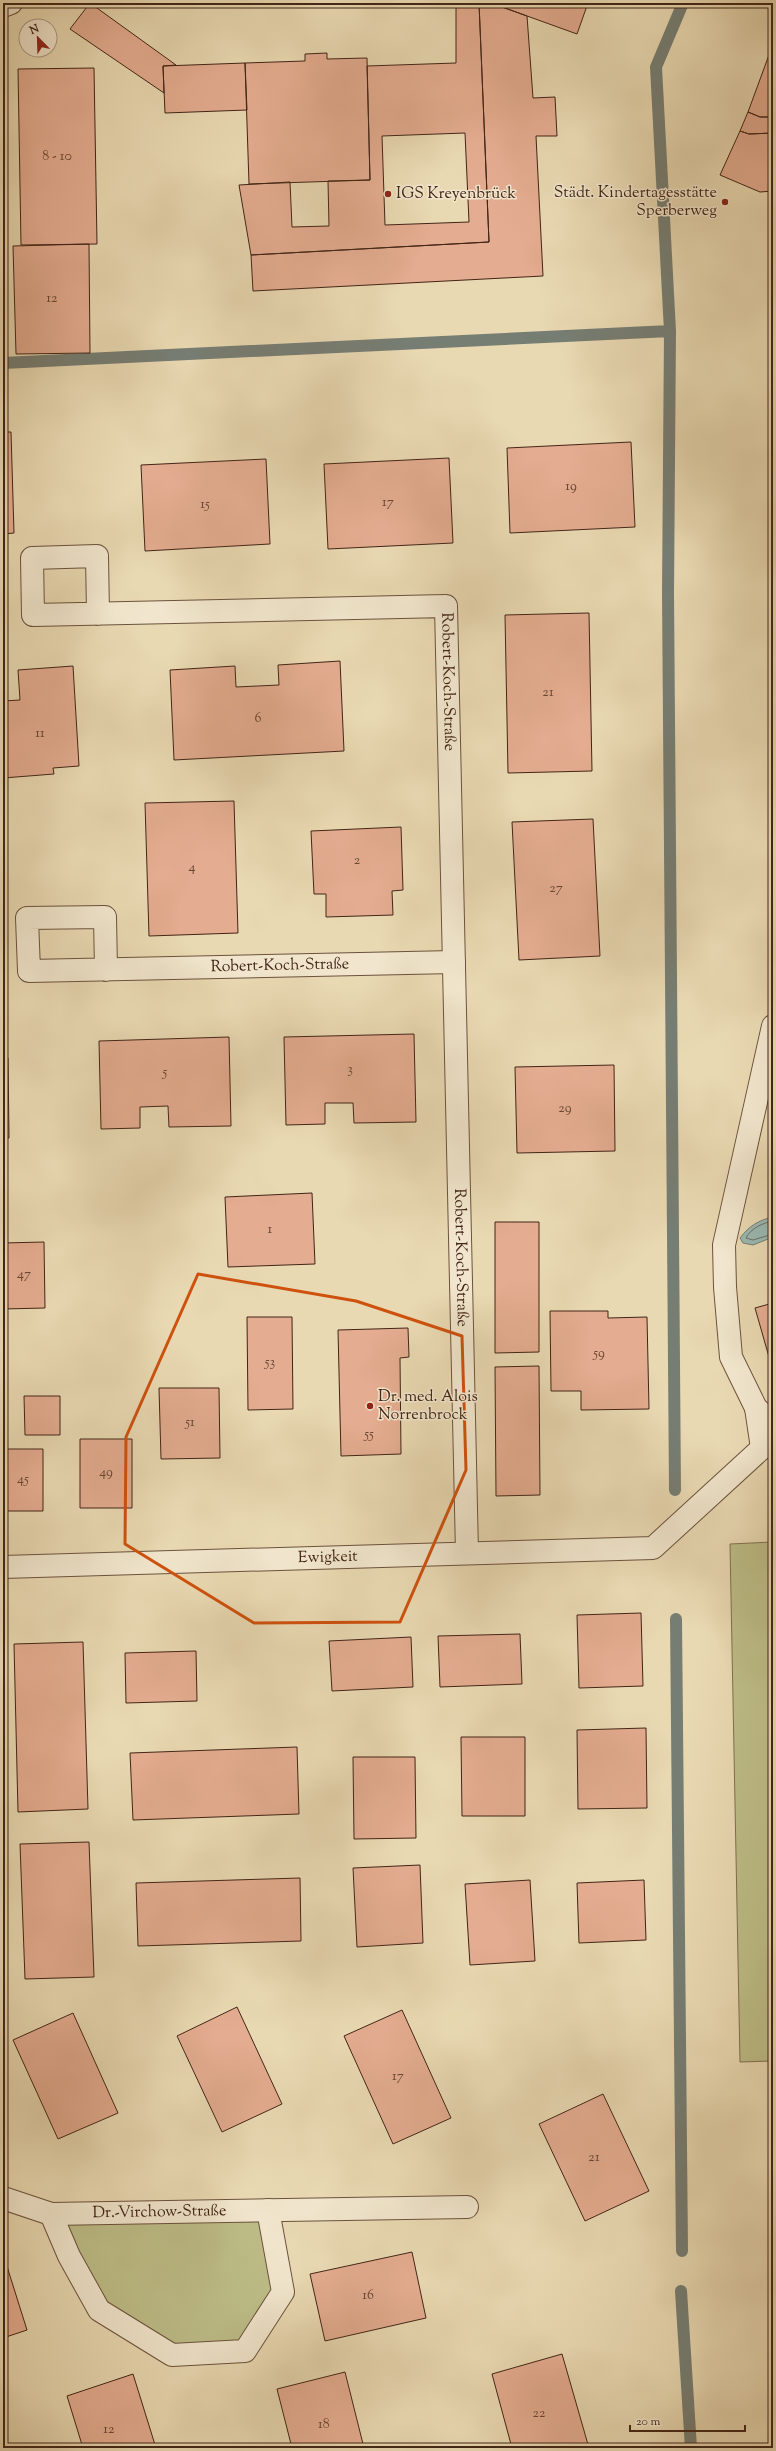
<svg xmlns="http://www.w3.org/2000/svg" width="776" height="2451" viewBox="0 0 776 2451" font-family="'Sorts Mill Goudy',serif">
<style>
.green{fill:#bdbd88;stroke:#80714f}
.water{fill:#99b9b3;stroke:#767e74}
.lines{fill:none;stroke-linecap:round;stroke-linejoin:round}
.shore{stroke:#6e6f64;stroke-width:1}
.stream{stroke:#767e74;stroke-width:12}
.building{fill:#e4ac90;stroke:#422516;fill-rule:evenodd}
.minor-casing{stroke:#6c523d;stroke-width:24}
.minor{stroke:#f1e6cd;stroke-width:22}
.marked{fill:none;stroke:#cf510e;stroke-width:3;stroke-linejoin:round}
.poi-dot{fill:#8f2418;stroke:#f1e6cd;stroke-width:1.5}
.labels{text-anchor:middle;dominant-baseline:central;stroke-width:3;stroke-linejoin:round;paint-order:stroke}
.number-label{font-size:14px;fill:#6a4734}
.poi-label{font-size:16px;fill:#422516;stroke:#f1e6cd;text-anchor:start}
.street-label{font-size:16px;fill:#422516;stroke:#f1e6cd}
</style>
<rect width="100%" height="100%" fill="#e9d9b2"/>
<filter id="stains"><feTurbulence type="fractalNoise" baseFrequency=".005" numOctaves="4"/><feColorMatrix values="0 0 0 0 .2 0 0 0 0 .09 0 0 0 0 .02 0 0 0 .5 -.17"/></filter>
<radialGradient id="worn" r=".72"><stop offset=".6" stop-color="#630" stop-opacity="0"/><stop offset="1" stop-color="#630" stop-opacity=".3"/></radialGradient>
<!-- green -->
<path class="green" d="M773,1542v519l-33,1 -10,-518z
M268,2210l15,82 -38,59 -73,4 -73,-45 -48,-96z"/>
<!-- water -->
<path class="water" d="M773,1217v20l-20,8 -10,-2 -3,-5c9,-12 19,-18 33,-21z"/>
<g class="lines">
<!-- shore -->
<path class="shore" d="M773,1221c-10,2 -22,7 -27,17l7,2 20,-6"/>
<!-- stream -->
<path class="stream" d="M670,331l-2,262 7,897
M3,363l667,-32 -14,-264 27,-64
M676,1619l6,632
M681,2291l10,157"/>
</g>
<!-- building -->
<path class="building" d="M90,3l86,62 -13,1 1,27 -94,-64z
M456,3h23l10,239 -238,13 -12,-70 51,-3 2,45 37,-1 -1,-45 42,-1 -3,-114 89,-3zM465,133l4,89 -84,3 -3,-89z
M479,3h12l36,13 6,82 22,-1 2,39h-21l7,140 -290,15 -2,-36 238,-13z
M491,3h97l-11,31z
M773,44v73h-13l-12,-5z
M327,53v6l40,-1 3,122 -121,4 -4,-121 60,-2v-7z
M245,63l2,47 -82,3 -2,-47z
M94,68l3,176 -76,1 -3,-176z
M748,112l12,5h13v16l-24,1 -9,-3z
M740,131l9,3 24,-1v58l-13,1 -40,-17z
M89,244l1,109 -74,1 -3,-108z
M3,432h8l3,101 -11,1z
M631,442l4,85 -125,6 -3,-85z
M449,458l4,85 -125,6 -4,-85z
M266,459l4,85 -125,7 -4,-86z
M589,613l3,158 -84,2 -3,-158z
M340,661l4,90 -170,9 -4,-90 65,-4 1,21 43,-2 -1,-20z
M73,666l6,100 -26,2 1,6 -51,4v-77l17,-1 -2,-30z
M234,801l4,132 -89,3 -4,-133z
M593,819l7,137 -81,4 -7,-138z
M401,827l2,63 -11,1 1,24 -67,2v-23h-12l-3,-63z
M414,1034l2,88 -62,1 -1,-20h-28v21l-39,1 -2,-88z
M229,1037l2,89 -62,1 -1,-21 -28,1v21l-39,1 -2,-88z
M3,1058h5l1,80h-6z
M614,1065l1,86 -98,2 -2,-86z
M312,1193l3,71 -87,3 -3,-70z
M495,1222h44v130l-44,1z
M44,1242l1,66 -42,1v-66z
M773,1290v81l-18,-63 18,-5 -2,-12z
M550,1311h58v7l39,-1 2,92 -68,1v-19h-30z
M247,1317h45l1,92 -45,1z
M408,1328l1,29 -9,1 1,96 -60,2 -3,-126z
M539,1366l1,129 -44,1 -1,-129z
M159,1388h60l1,70 -59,1z
M24,1396h36v39h-35z
M80,1439h52v69h-52z
M3,1449h40v62h-40z
M641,1613l2,73 -64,2 -2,-73z
M520,1634l2,50 -82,3 -2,-51z
M411,1637l2,50 -81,4 -3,-50z
M83,1642l5,167 -70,3 -4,-168z
M196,1651l1,50 -71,2 -1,-50z
M646,1728l1,80 -69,1 -1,-79z
M461,1737h64v79h-63z
M297,1747l2,67 -166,6 -3,-67z
M353,1757h62l1,81 -62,1z
M89,1842l5,135 -69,2 -5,-135z
M420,1865l3,78 -66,4 -4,-79z
M300,1878l1,63 -163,5 -2,-63z
M530,1880l5,81 -65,4 -5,-81z
M644,1880l2,60 -67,3 -2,-60z
M237,2007l45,97 -60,28 -45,-96z
M402,2010l49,108 -58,26 -49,-108z
M73,2013l45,100 -60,26 -45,-99z
M603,2094l46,97 -64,30 -46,-97z
M412,2252l14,66 -101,23 -15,-67z
M3,2260h2l22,70 -24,8z
M562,2354l27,94h-77l-20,-74z
M345,2372l19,76h-72l-15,-59z
M133,2374l23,74h-73l-16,-52z"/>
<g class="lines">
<defs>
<g id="minor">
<path d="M3,6l8,-3"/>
<path id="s1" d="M98,614l-1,-58 -65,2 1,57 413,-9 21,947"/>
<path id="s2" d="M106,970l-1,-53 -78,1 2,53 425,-9"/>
<path d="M756,1408l-25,-51 -6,-70 -1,-42 49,-219"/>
<path d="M762,1448l-6,-40 17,15"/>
<path id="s3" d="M3,1567l650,-19 109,-100 11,-5"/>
<path id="s4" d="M3,2198l48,16 416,-7"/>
<path d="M51,2214l18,42 30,54 73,45 73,-4 38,-59 -15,-82"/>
</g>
</defs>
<!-- minor casing -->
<use href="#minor" class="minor-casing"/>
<!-- minor -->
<use href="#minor" class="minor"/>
</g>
<!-- marked area -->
<path class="marked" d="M198,1274l158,27 106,35 4,134 -66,152 -146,1 -129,-79 1,-107z"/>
<!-- markers -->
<g class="poi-dot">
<circle cx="388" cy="194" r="4"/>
<circle cx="725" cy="202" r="4"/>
<circle cx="370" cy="1406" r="4"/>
</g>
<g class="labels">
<!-- number labels -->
<g class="number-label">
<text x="57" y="157">8 - 10</text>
<text x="52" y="299">12</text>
<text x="571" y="487">19</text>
<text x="388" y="503">17</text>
<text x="205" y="505">15</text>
<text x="548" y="693">21</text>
<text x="258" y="719">6</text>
<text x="40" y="734">11</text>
<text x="357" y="861">2</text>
<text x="192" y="868">4</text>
<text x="556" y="889">27</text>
<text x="350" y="1070">3</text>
<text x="165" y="1073">5</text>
<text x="565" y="1109">29</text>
<text x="270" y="1230">1</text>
<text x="24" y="1275">47</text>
<text x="599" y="1354">59</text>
<text x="270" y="1363">53</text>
<text x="190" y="1423">51</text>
<text x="369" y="1435">55</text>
<text x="106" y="1473">49</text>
<text x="23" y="1480">45</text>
<text x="398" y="2077">17</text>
<text x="594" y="2158">21</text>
<text x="368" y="2296">16</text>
<text x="539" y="2414">22</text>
<text x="324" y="2425">18</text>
<text x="109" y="2430">12</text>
</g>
<!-- poi labels -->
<g class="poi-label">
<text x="717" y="193" text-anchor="end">Städt. Kindertagesstätte<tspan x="717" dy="18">Sperberweg</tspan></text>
<text x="396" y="194">IGS Kreyenbrück</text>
<text x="378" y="1397">Dr. med. Alois<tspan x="378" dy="18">Norrenbrock</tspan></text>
</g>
<!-- street labels -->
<g class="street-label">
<text stroke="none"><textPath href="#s1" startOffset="669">Robert-Koch-Straße</textPath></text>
<text stroke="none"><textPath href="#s2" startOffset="435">Robert-Koch-Straße</textPath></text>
<text stroke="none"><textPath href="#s1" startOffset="1245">Robert-Koch-Straße</textPath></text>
<text stroke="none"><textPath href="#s3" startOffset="325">Ewigkeit</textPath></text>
<text stroke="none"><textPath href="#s4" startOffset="159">Dr.-Virchow-Straße</textPath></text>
</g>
</g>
<!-- margin -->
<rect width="776" height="2451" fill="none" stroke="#e9d9b2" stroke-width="16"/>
<rect x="4" y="4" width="768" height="2443" fill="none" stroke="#422516" stroke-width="2"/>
<rect x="8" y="8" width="760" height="2435" fill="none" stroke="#422516"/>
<!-- north arrow -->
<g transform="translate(38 38) rotate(337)"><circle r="19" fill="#f1e6cd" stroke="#ab9984"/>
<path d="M0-3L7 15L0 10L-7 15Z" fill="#8f2418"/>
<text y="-6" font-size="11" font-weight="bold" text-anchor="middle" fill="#422516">N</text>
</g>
<!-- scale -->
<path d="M630 2425v6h115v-6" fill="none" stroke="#422516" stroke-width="2"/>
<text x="636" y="2425" font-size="12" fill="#422516" stroke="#f1e6cd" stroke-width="3" paint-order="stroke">20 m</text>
<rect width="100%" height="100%" filter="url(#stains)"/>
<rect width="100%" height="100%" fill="url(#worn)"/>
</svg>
